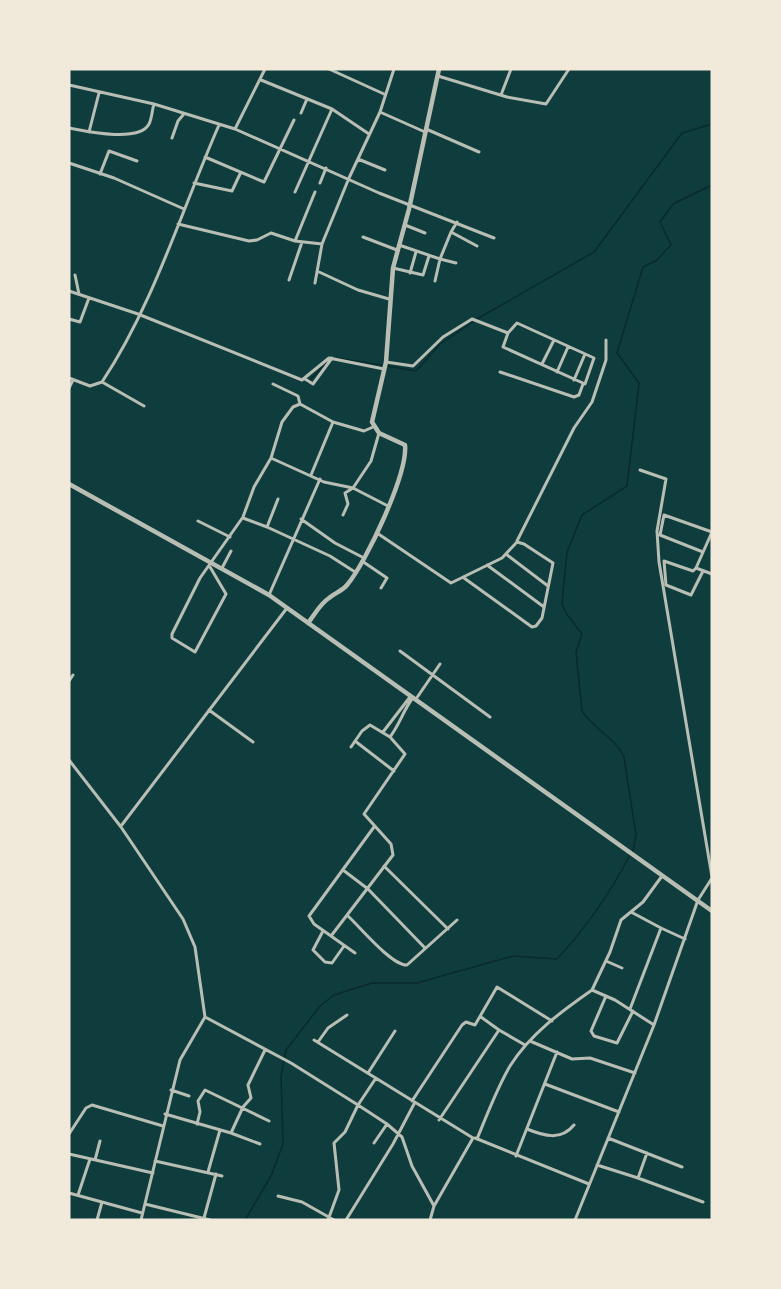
<svg xmlns="http://www.w3.org/2000/svg" width="781" height="1289" viewBox="0 0 781 1289" font-family="'Archivo Narrow',sans-serif">
<style>
.lines{fill:none;stroke-linecap:round;stroke-linejoin:round}
.stream{stroke:#0a2a2b;stroke-width:1.5}
.minor{stroke:#b8beb3;stroke-width:3}
.tertiary{stroke:#b8beb3;stroke-width:4.5}
</style>
<rect width="100%" height="100%" fill="#0f3d3e"/>
<g class="lines">
<!-- stream -->
<path class="stream" d="M477,319l117,-67 88,-119 30,-9
M337,358l45,7
M387,366l29,5 24,-27 33,-22
M307,383l19,-20
M633,851l3,-16 -12,-78c-9,-20 -31,-28 -42,-46l-6,-59 6,-18 -16,-21 -4,-9 5,-52 15,-37 45,-29 12,-103 -22,-30 26,-86 14,-7 14,-15 -11,-23 13,-18 39,-19
M245,1220l26,-44 12,-32 -2,-68 5,-26 34,-44 14,-11 38,-12h45l96,-27 44,3c30,-32 53,-66 73,-104"/>
<!-- minor -->
<path class="minor" d="M329,69l55,25
M438,76l69,21 39,7 23,-35
M261,80l71,29 37,25
M69,85l85,19 81,25 144,64 115,45
M501,95l10,-26
M380,112l45,20
M301,113l6,-14
M69,128c16,3 70,15 80,-4 3,-6 3,-14 5,-20
M235,129l30,-60
M426,129l53,23
M89,132l10,-39
M172,138l6,-17 5,-6
M205,157l59,25 30,-62
M358,159l27,11
M69,163l45,15 70,31
M100,174l9,-23 28,10
M194,183l38,8 8,-17
M320,183l6,-15
M295,192l37,-83
M178,224l71,17 8,-1 14,-7 24,8 27,3 27,-66 31,-66 14,-43
M405,225l20,8
M451,232l6,-10
M363,237l34,13
M295,241l20,-49
M399,245l41,14 -5,22
M456,263l-16,-4 11,-27 26,14
M393,268l30,7 6,-19
M317,271l41,19 31,9
M410,273l6,-21
M75,275l4,19
M289,280l13,-38
M315,283l7,-39
M69,291l69,23 164,66 27,-22 55,11
M69,319l11,3 9,-24
M517,323l77,35 -9,26 -82,-37 5,-14z
M386,362l27,4 30,-29 29,-18 36,14
M542,364l12,-24
M500,372l74,25 5,-2 4,-11
M557,372l11,-25
M69,378l21,8 12,-4 42,24
M305,379l8,5 19,-26
M574,380l11,-26
M102,382c51,-76 80,-173 117,-257
M273,384l25,12 2,8
M69,388l4,-8
M271,458l53,24 29,6 18,-27 8,-28
M640,470l26,9 -9,52 2,31 53,315
M311,475l22,-53 31,9 9,-4
M278,499l-11,28 63,29 25,16
M343,515l5,-11 -3,-11 8,-5 35,18
M243,518l24,9
M301,519l34,24 29,15
M198,521l32,16
M712,532l-16,36 16,6
M377,533l74,50 51,-25 15,-16 7,2 29,19 -11,55 -6,8 -4,1 -68,-49
M517,541l57,-113 18,-26 14,-42v-20
M703,552l-43,-17 4,-20 48,17
M506,554l42,32
M362,561l25,17 -6,10
M487,565l57,42
M210,567l16,27 -31,58 -23,-14v-4l28,-56 43,-61 11,-30 17,-29 11,-36 11,-15 7,-3 33,18
M222,568l9,-17
M696,568l-3,3 -29,-10 2,24 25,10 12,-24
M269,595l51,-116
M400,651l90,66
M69,681l4,-6
M416,699l24,-35
M209,710l44,32
M383,732l27,-35
M390,737c10,-13 13,-26 22,-38
M355,741l39,30
M69,760l52,67 62,92 12,28 10,70 -25,43 -39,160
M121,826l166,-218
M384,866l64,63
M343,870l25,19 57,59
M348,916c12,11 44,50 59,49l50,-45
M661,928l24,11
M323,931l-10,19 12,12 7,1 12,-17
M331,936l62,-81 -2,-11 -27,-30 41,-60 -15,-17 -20,-12 -8,6 -11,16
M355,953l-41,-29 -5,-8 65,-89
M606,961l16,7
M592,990l18,-38 11,-32 22,-18 19,-26
M606,996l-15,35 3,5 23,7 16,-32
M630,1009l31,-81 -30,-16
M205,1017l86,46 67,42 18,-27
M481,1017l18,13
M314,1040l159,98 -39,68 -4,14
M530,1041l42,18 18,-1 45,15
M318,1042l10,-14 19,-13
M368,1073l27,-42
M545,1084l74,28
M171,1090l18,6
M412,1101l50,-76 4,-3 9,3 22,-38 55,34
M165,1114l66,19 29,11
M439,1120l60,-90 26,15
M197,1124l3,-12 -2,-11 7,-11 64,31
M527,1129c17,7 34,12 47,-4
M231,1133l12,-26 8,-9 -3,-13 17,-35
M69,1134l17,-26 6,-3 71,21
M475,1138l114,46
M608,1138l74,29
M477,1139c10,-24 20,-51 33,-73 20,-32 52,-55 82,-76l23,10 39,25
M374,1143l13,-19
M647,1153l-9,25 65,24
M69,1154l84,19
M516,1156l41,-104
M95,1160l5,-19
M155,1161l67,15
M597,1165l41,13
M208,1172l12,-42
M69,1193l73,20
M78,1195l12,-36
M278,1196l24,6 32,18
M145,1204l65,16
M204,1218l12,-44
M97,1220l5,-18
M328,1220l11,-30 -5,-47 11,-11 13,-27 29,19 15,13 10,29 22,40
M346,1220l47,-76 21,-40
M575,1220l79,-195 44,-125 14,-22"/>
<!-- tertiary -->
<path class="tertiary" d="M69,484l200,111 443,316
M308,623c7,-9 12,-19 21,-25 6,-5 13,-7 18,-13 19,-22 61,-112 58,-140l-26,-12 -7,-11 14,-60 7,-94 16,-59 30,-140"/>
</g>
<!-- border -->
<rect width="781" height="1289" fill="none" stroke="#f1e9da" stroke-width="141"/>
</svg>
